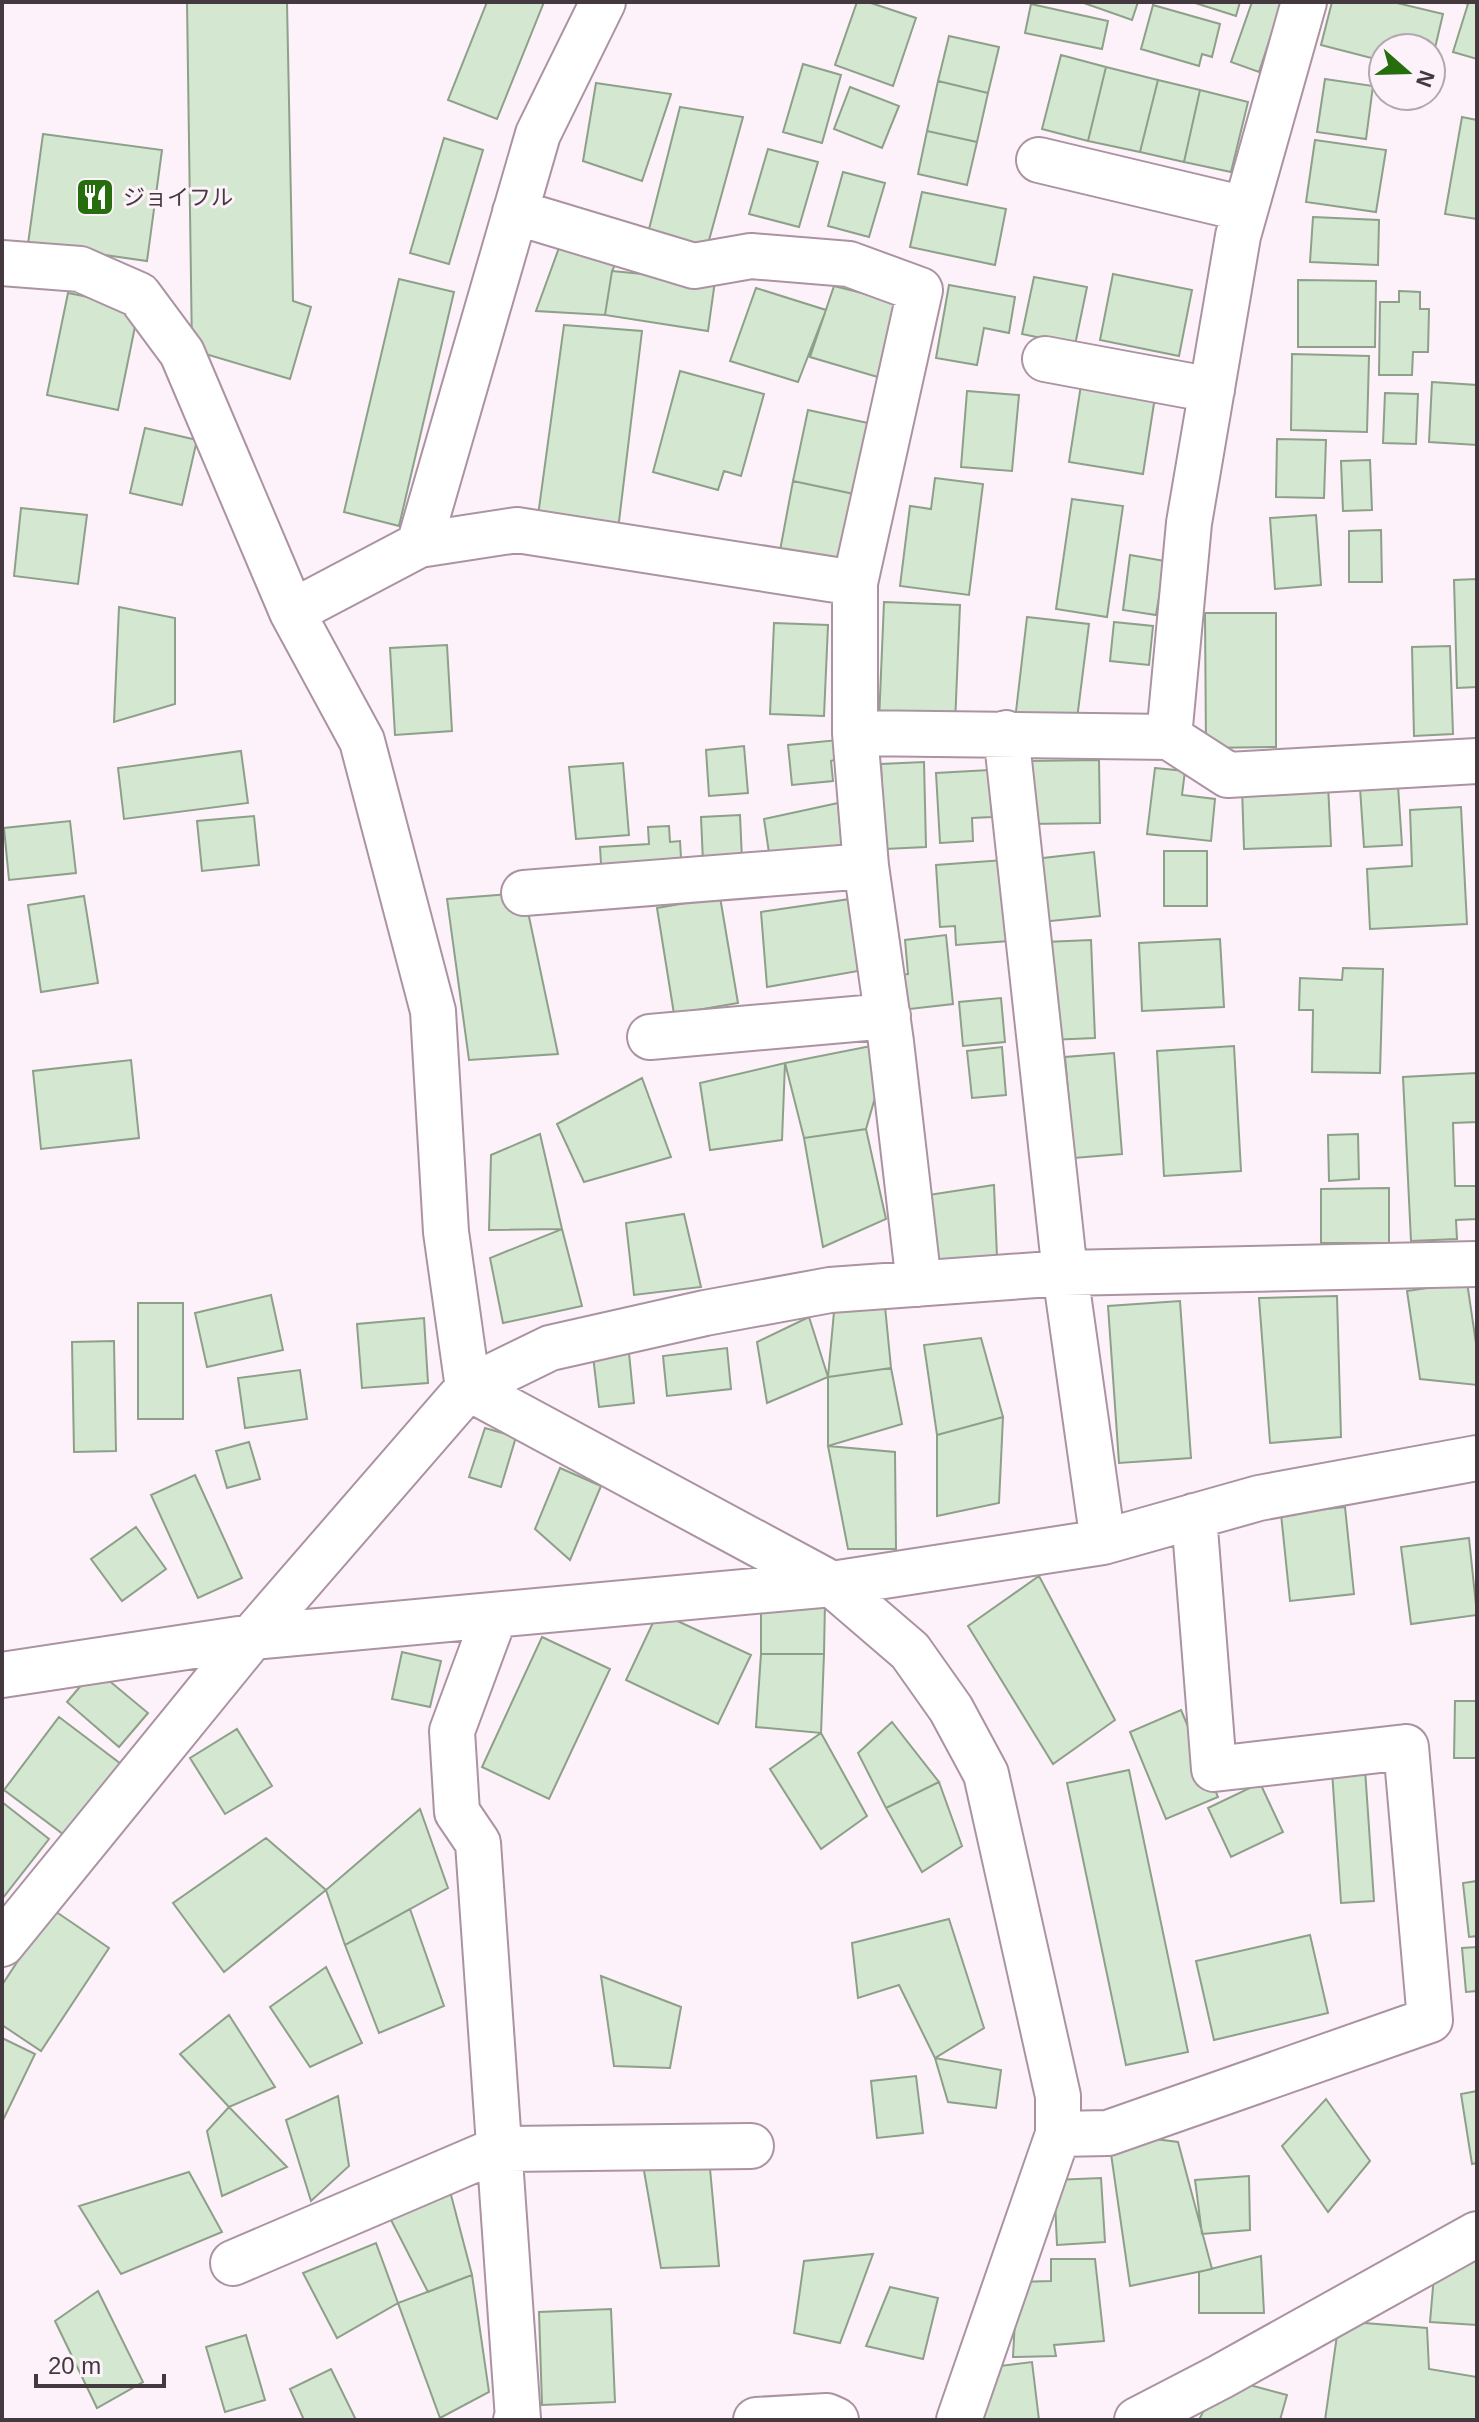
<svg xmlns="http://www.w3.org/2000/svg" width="1479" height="2422" viewBox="0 0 1479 2422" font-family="Arial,'Noto Sans JP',sans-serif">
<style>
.building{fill:#d4e7d0;stroke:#8e9f8a;stroke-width:2}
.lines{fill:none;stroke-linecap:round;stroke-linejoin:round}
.minor-casing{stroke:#ab93a2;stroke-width:48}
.minor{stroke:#fff;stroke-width:44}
.labels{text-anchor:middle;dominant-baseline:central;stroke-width:6;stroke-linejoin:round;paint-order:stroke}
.poi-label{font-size:22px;fill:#43393f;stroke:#fdf2f9;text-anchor:start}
</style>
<rect width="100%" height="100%" fill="#fdf2f9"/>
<!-- building -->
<path class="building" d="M187,2h100l6,299 18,6 -21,72 -98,-29z
M487,2h57l-47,117 -49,-19z
M857,2h11l48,16 -23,68 -58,-21z
M1081,2h57l-6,18z
M1192,2h48l-4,14z
M1252,2h30l-23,70 -28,-10z
M1332,2h61l50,12 -12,51v-17h-48v13l-62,-16z
M1462,2h15v57l-24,-7 15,-48z
M1031,4l77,17 -6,28 -77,-16z
M1153,5l67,19 -8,33 -10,-3 -3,12 -58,-17z
M949,36l50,11 -11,46 -50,-12z
M1061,55l45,12 -18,74 -46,-12z
M803,64l38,11 -19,68 -39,-11z
M1106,67l52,13 -18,72 -52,-11z
M1325,79l48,7 -7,53 -49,-7z
M1158,80l42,10 -16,72 -44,-10z
M938,81l50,12 -11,49 -50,-11z
M596,83l75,11 -29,87 -59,-20z
M850,87l49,19 -17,42 -48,-19z
M1200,90l48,12 -17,70 -47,-10z
M680,107l63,10 -37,134 -59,-14z
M1462,117l15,3v99l-32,-5z
M927,131l50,11 -10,43 -49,-11z
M43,134l119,16 -15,111 -119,-17z
M444,138l39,12 -34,114 -39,-11z
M1315,140l71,10 -10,62 -70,-10z
M768,149l50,13 -19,65 -50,-13z
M843,172l42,11 -16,54 -41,-11z
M922,192l84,17 -11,56 -85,-18z
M1313,217l66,3 -1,45 -68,-3z
M564,234l56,21 -8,16 -7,44 -69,-4z
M612,271l103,10 -7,50 -103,-16z
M1113,274l79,16 -13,66 -79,-16z
M1034,277l53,10 -12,58 -53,-11z
M399,279l55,13 -55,234 -55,-14z
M1298,280l78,1 -1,66h-77z
M949,285l66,12 -6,36 -25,-5 -7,37 -41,-7z
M834,286l64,16 -17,76 -71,-21z
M756,288l70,22 -28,72 -68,-21z
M1399,291l21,1v17h9l-1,43h-15l-1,23h-33l1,-73h19z
M68,293l71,14 -21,103 -71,-15z
M564,325l78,6 -25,207 -80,-15z
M1292,354l77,2 -2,76 -76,-2z
M680,371l84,23 -23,82 -17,-5 -6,19 -65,-18z
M1432,382l45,3v60l-48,-3z
M1081,385l74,12 -12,77 -74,-12z
M967,391l52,4 -7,76 -51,-4z
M1385,393l33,1 -2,50 -33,-1z
M808,410l60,13 -14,71 -61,-13z
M145,428l52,12 -15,65 -52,-12z
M1277,439l49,1 -2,58 -48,-1z
M1370,460l2,50 -29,1 -2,-50z
M935,478l48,6 -14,111 -69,-9 10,-80 21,3z
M793,481l61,13 -16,71 -59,-9z
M1072,499l51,7 -16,111 -51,-8z
M21,508l66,7 -9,69 -64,-8z
M1316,515l5,70 -46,4 -5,-71z
M1381,530l1,52h-33v-51z
M1130,555l35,6 -9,54 -33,-5z
M1477,579v108l-20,1 -3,-108z
M884,602l76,3 -5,119 -76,-3z
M119,607l56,11v86l-61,18z
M1205,613h71v134l-70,1z
M1027,617l62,7 -13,103 -61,-7z
M1114,622l39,4 -4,39 -39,-4z
M774,623l54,2 -4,91 -54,-2z
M447,645l5,86 -57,4 -5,-87z
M1450,646l3,88 -39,2 -2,-89z
M838,740l2,18 -9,3 2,20 -41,4 -4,-40z
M744,746l4,47 -39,3 -3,-46z
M241,751l7,52 -124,16 -6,-51z
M1099,760l1,63 -72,1 -1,-63z
M924,762l2,85 -41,2 -4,-85z
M623,763l6,72 -53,4 -7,-72z
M1155,768l30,3 -3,24 33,4 -4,42 -64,-7z
M989,770l3,47 -20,1 1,23 -33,2 -4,-70z
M1328,784l3,62 -87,3 -2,-62z
M1398,786l4,59 -38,2 -4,-59z
M838,803l6,65 -72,5 -8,-54z
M1461,807l6,117 -97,5 -3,-60 45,-3 -2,-56z
M740,815l2,45 -39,2 -2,-45z
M254,816l5,49 -57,6 -5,-50z
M70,821l6,52 -67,7 -5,-52z
M669,826l1,16 10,-1 2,33 -80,7 -2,-34 49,-3 -1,-17z
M1164,851h43v55h-43z
M1094,852l6,64 -59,6 -6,-63z
M1004,860l5,81 -53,4 -1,-19 -15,1 -4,-62z
M524,893l34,161 -89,6 -22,-161z
M84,896l14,87 -57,9 -13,-87z
M720,897l18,106 -64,11 -17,-106z
M850,899l8,72 -91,16 -6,-75z
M946,935l7,69 -52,6 -4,-35 11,-1 -3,-34z
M1220,939l4,68 -82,4 -3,-68z
M1091,940l4,98 -46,2 -4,-98z
M1343,968l40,1 -3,104 -68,-1 1,-62h-14l1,-32 42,2z
M1001,998l4,44 -42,4 -4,-44z
M891,1042l-25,87 -62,9 -19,-75z
M1234,1046l7,125 -77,5 -7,-125z
M1002,1047l4,48 -34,3 -5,-47z
M1114,1053l8,101 -48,4 -9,-101z
M131,1060l8,78 -98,11 -8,-78z
M785,1063l-3,77 -72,10 -10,-67z
M1476,1073l1,49 -24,1 2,63h22v33l-21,1 1,19 -46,2 -8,-164z
M642,1078l29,79 -87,25 -27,-58z
M866,1129l20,90 -63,28 -19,-109z
M540,1134l22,95 -73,1 2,-75z
M1358,1134l1,45 -30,2 -1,-46z
M994,1185l3,72 -78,27 -10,-86z
M1389,1188v55h-68v-54z
M684,1214l17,73 -67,8 -8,-72z
M562,1229l20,77 -79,17 -13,-65z
M1467,1282l10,68v35l-57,-6 -13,-88z
M883,1286l8,82 -63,9 6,-65z
M271,1295l12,55 -76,17 -12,-54z
M1337,1296l4,141 -71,6 -11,-145z
M1180,1301l11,157 -72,5 -11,-157z
M138,1303h45v116h-45z
M809,1317l19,60 -61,26 -10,-61z
M424,1318l4,65 -66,5 -5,-64z
M981,1338l22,79 -66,18 -13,-90z
M114,1341l2,110 -42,1 -2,-110z
M727,1348l4,41 -64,7 -4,-40z
M629,1353l5,50 -35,4 -6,-51z
M891,1368l11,56 -74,22v-69z
M300,1370l7,49 -62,9 -7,-50z
M1003,1417l-4,86 -62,13v-81z
M485,1428l31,9 -15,50 -32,-10z
M249,1442l11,37 -33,9 -11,-37z
M828,1446l67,6 1,97h-48z
M560,1468l41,18 -31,74 -35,-31z
M195,1475l47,103 -44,20 -47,-103z
M1345,1507l9,87 -64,7 -9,-87z
M136,1527l30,42 -44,32 -31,-42z
M1469,1538l8,77 -66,9 -10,-77z
M1039,1576l76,144 -62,44 -85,-138z
M761,1600l64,1 -1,53h-63z
M658,1612l93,43 -33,69 -92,-44z
M542,1637l68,32 -61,130 -67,-32z
M402,1652l39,9 -11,46 -38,-8z
M761,1654h63l-3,79 -65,-6z
M95,1669l53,44 -29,34 -52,-45z
M1455,1701h22v57h-23z
M1181,1710l37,87 -52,22 -36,-87z
M59,1717l62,47 -54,73 -63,-47z
M892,1722l47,60 -53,26 -28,-55z
M237,1729l35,57 -47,28 -35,-56z
M821,1733l46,83 -46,33 -51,-80z
M1365,1769l9,132 -33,2 -9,-132z
M1129,1770l59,282 -62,13 -59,-282z
M939,1782l23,64 -40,26 -36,-64z
M1260,1783l23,49 -52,25 -23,-49z
M2,1802l47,37 -47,60z
M420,1809l28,79 -103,57 -19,-55z
M266,1838l60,52 -102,82 -51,-69z
M1477,1881v55l-8,1 -6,-54z
M52,1909l57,39 -68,103 -39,-26v-40z
M410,1909l34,97 -65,27 -34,-88z
M949,1919l35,109 -49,30 -36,-73 -41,13 -6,-55z
M1310,1935l18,78 -114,27 -18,-79z
M1477,1947v44l-11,1 -4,-44z
M326,1967l36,76 -52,24 -40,-60z
M601,1976l80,31 -11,61 -56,-2z
M229,2015l46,72 -46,20 -49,-53z
M2,2038l33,16 -33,68z
M935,2058l66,12 -5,38 -48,-6z
M916,2076l7,57 -46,5 -6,-57z
M1477,2091v72l-5,1 -11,-70z
M338,2096l11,70 -38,35 -25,-81z
M1326,2099l44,62 -42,51 -46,-66z
M229,2107l58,60 -65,29 -15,-65z
M1108,2133l70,9 34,127 -82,17z
M708,2147l11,119 -58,2 -21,-120z
M189,2172l33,60 -101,42 -42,-68z
M445,2172l27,103 -44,17 -38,-74z
M1249,2176l1,54 -48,4 -7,-54z
M1101,2178l4,64 -48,3 -3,-65z
M376,2243l22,60 -61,35 -34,-65z
M873,2254l-33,89 -46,-10 10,-72z
M1477,2255v70l-47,-3 5,-58z
M1261,2256l3,57h-65v-41z
M1051,2259h44l9,82 -50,4 2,11 -43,1 4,-75 34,-1z
M472,2275l17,117 -49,26 -42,-115z
M890,2287l48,11 -15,61 -57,-13z
M98,2291l45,91 -46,26 -42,-87z
M611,2309l4,93 -73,3 -3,-93z
M1339,2321l88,7 2,41 48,8v43h-152z
M246,2335l19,65 -40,12 -19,-65z
M1032,2362l7,58h-56l-7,-51z
M331,2369l25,51h-52l-14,-31z
M1220,2377l67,18 -7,25h-81z"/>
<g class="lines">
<defs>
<path id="minor" d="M1039,160l206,49
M515,212l179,54 57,-10 98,8 71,26 -65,293v150l11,133 25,176 28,242
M2,263l78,6 59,26 43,58 110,259 70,129 71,270 13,221 22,156
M1045,359l167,31
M419,545l119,-411 65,-132
M292,612l127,-67 98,-15 338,53
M855,733l314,4 59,38 249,-14
M1006,733l59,540 38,269
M1169,737l20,-214 49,-287 66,-234
M524,893l342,-27
M650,1037l238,-21
M468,1388l364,196 78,67 41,58 35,65 72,322v38l-99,286
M495,1615l-43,116 5,81 21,31 40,576 -2,1
M2,1675l250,-38 580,-53 271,-42 156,-44 218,-40
M2,1944l250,-307 216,-249 82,-40 155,-35 125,-23 235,-17 412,-9
M1058,2134l50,-1 322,-113 -24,-273 -192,22 -20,-253
M233,2263l266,-114 252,-3
M756,2420l71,-4 9,4
M1137,2420l83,-43 257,-143"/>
</defs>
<!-- minor casing -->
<use href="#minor" class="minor-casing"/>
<!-- minor -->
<use href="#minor" class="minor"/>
</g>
<!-- icons -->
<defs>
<symbol id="restaurant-square" viewBox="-11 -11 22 22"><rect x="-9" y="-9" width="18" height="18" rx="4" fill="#266e0d" stroke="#fdf2f9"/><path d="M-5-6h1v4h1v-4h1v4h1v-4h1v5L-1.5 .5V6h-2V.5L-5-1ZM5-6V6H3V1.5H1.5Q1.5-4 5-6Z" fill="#fff"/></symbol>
</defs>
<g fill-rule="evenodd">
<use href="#restaurant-square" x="73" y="175" width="44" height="44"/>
</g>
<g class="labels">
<!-- poi labels -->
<g class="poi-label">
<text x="123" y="197">ジョイフル</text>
</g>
</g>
<!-- border -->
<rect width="1479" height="2422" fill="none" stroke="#43393f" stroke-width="8"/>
<!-- north arrow -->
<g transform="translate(1407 72) rotate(110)"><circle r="38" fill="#fdf2f9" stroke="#b3a8af" stroke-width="2"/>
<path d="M0-6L14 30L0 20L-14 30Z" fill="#266e0d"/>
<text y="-12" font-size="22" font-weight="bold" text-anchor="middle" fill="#43393f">N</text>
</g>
<!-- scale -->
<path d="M36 2374v12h128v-12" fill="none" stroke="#43393f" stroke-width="4"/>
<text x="48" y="2374" font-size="24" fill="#43393f" stroke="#fdf2f9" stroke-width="6" paint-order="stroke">20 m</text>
</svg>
